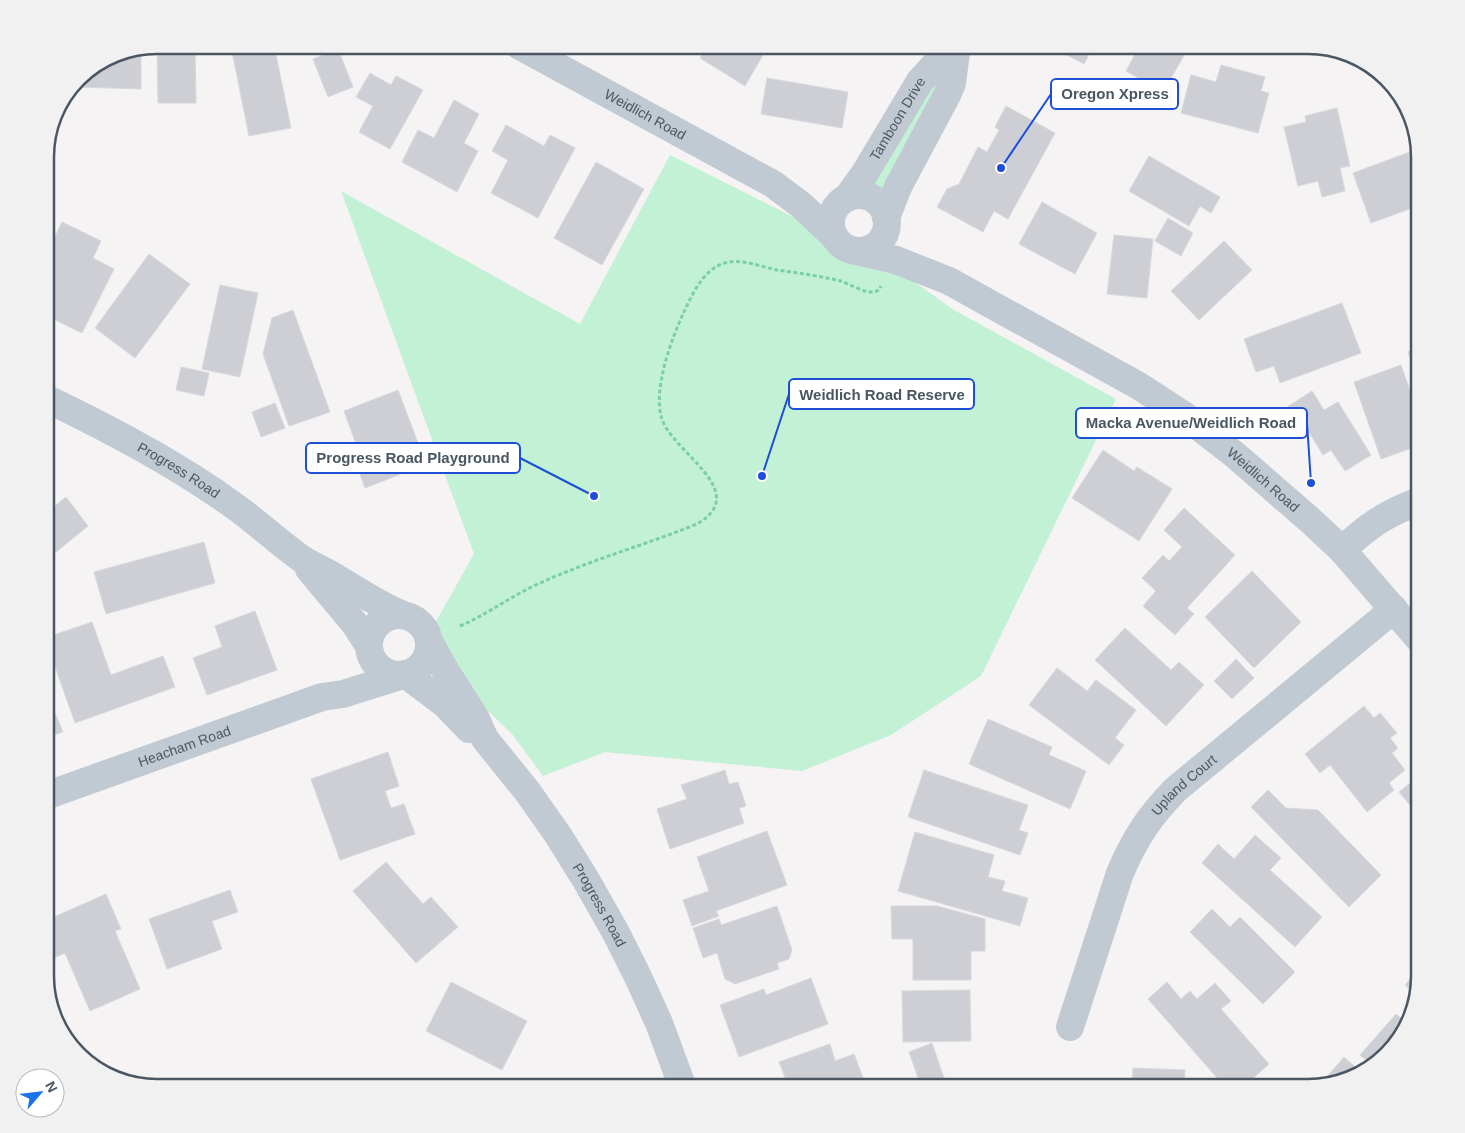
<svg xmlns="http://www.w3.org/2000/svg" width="1465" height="1133" viewBox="0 0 1465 1133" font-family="Helvetica,sans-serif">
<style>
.green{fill:#c3f1d5}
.building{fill:#cdcfd5;stroke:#d7d9de}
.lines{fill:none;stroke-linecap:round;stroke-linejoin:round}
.path{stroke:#7ad0a6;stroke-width:3;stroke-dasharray:4 2.5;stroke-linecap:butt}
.minor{stroke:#c1cad2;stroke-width:28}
.tertiary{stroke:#c1cad2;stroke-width:28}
.labels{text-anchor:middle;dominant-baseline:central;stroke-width:4;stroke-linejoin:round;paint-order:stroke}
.street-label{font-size:14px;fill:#4a5661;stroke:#fff}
.rim{fill:none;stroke:#4a5661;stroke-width:2.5}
.leader{fill:none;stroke:#1d4ed8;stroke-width:2}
.callout-dot{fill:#1d4ed8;stroke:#fff;stroke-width:2}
.callout{fill:#fff;stroke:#1d4ed8;stroke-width:2}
.callout-label{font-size:15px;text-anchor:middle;font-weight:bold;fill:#4a5661}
</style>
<rect width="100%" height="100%" fill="#f5f3f3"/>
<!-- green -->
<path class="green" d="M942,73l-54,124 -22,-13z
M670,155l131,66 36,34 6,4 63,17 48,34 162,89 -135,277 -90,59 -89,36 -197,-19 -62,24 -31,-42 -33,-32 -41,-66 -4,-11 40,-71 -133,-363 239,133z"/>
<!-- building -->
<path class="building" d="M157,45h38l1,58h-38z
M262,45h12l17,83 -42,8 -17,-85z
M708,45h53l6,3 -22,38 -45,-28z
M1048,45h46l-10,19z
M1132,45h58l-27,47 -37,-21 12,-22z
M141,48v41l-63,-2v-9l5,-5 31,-20z
M338,49l15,38 -25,10 -15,-38z
M1221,65l44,12 -4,14 8,2 -11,40 -77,-20 10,-38 25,7z
M370,73l21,12 5,-9 27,14 -33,59 -31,-17 14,-26 -17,-9z
M767,78l81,14 -6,36 -81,-14z
M454,100l25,14 -15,29 14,8 -21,41 -55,-30 16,-32 16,8z
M1006,106l49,27 -47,86 -14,-8 -11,21 -46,-25 10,-18 12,-5 19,-37 9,5 12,-22 -4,-3z
M1337,108l13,58 -10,2 5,23 -23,6 -4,-16 -20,5 -14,-59 22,-5 -1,-6z
M506,125l38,21 6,-11 25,13 -37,70 -47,-25 17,-33 -16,-9z
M1418,149l2,7v49l-49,18 -18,-50z
M1149,156l71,41 -9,16 -11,-7 -11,20 -60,-35z
M596,162l48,27 -42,76 -48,-27z
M1042,202l55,31 -22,41 -56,-30z
M1168,218l25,15 -12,23 -26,-15z
M62,222l39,19 -8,17 21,11 -32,64 -37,-18v-58z
M1114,235l39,4 -6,59 -40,-4z
M1224,241l28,29 -53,50 -28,-29z
M149,254l41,30 -55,74 -40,-30z
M220,285l38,8 -18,84 -38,-8z
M1342,303l19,50 -81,30 -6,-17 -18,6 -12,-33z
M293,310l37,102 -41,14 -26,-72 9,-36z
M1420,348v38l-12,-34z
M1401,365l19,55v25l-39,14 -27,-77z
M181,367l28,6 -5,23 -28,-6z
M398,390l28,74 -61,24 -15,-41 6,-3 -12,-33z
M1312,391l12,19 14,-8 33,53 -26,16 -14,-21 -8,5 -14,-23 -8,5 -17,-28z
M275,403l10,25 -24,9 -9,-25z
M1103,450l31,21 3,-4 35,22 -33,52 -67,-43z
M66,497l22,29 -43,35v-47z
M1184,508l51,47 -48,53 7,6 -19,21 -32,-29 13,-15 -14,-13 21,-23 6,6 13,-14 -18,-17z
M204,542l11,41 -109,31 -12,-42z
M1252,571l49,51 -47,46 -49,-51z
M255,611l22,59 -70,25 -14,-37 29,-11 -7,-21z
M92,622l19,53 52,-19 12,31 -100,36 -30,-85z
M1125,628l46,42 8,-8 25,23 -38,41 -71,-66z
M1236,659l18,19 -22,21 -18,-18z
M1057,668l30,23 9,-11 40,30 -21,28 9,7 -15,20 -80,-60z
M1364,706l10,12 6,-5 17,20 -7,5 8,10 -6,5 13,17 -16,13 5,7 -27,22 -37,-47 -10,8 -15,-19z
M55,713l8,19 -18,6v-21z
M988,719l64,28 -3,8 37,16 -16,38 -101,-45z
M388,752l11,34 -14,5 6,17 13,-4 11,30 -75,26 -29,-81z
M725,770l4,14 9,-2 8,24 -7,2 5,15 -74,26 -13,-40 30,-10 -6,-14z
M924,770l104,35 -9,25 9,3 -8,22 -112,-38z
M1420,775v42l-21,-25z
M1268,790l18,18 32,2 63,65 -32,32 -98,-100z
M767,831l20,54 -71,26 3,5 -27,10 -9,-26 26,-9 -12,-34z
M915,832l79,23 -6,22 17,4 -3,10 26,7 -8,28 -122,-35z
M1255,835l26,23 -11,12 52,47 -27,30 -93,-84 16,-19 16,15z
M386,862l37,42 8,-7 27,30 -42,36 -63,-72z
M230,890l8,22 -26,9 10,28 -55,20 -18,-50z
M106,894l15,35 -6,2 25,58 -50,22 -25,-58 -14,6 -6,-13v-25z
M777,906l15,44 -3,9 -12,4 2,6 -44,15 -10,-5 -8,-26 -14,5 -10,-30 26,-9 2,6z
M891,906h46l48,13v32h-14v29h-58v-41h-21z
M1212,909l18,18 10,-10 55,55 -32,32 -73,-72z
M1420,968v9l-6,17 -9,-9z
M811,978l17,46 -89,33 -19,-52 44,-16 2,6z
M451,982l76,39 -25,49 -76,-39z
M1167,982l14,17 9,-8 7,8 18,-16 16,18 -10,8 48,55 -27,24h-16l-78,-89z
M970,990l1,51 -68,1 -1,-51z
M1396,1014l9,7 -8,24 -25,20 -12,-10z
M932,1043l12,35 -23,8 -12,-34z
M830,1044l5,17 19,-7 13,34h-78l-10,-26z
M1344,1057l18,16 -4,4 -39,9z
M1133,1068l52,2 -1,18h-52z
M969,1078l19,10h-24z"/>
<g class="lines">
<!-- path -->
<path class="path" d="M460,626c28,-12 51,-30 78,-42 52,-24 107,-39 159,-60 57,-33 -28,-73 -36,-108 -7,-29 10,-76 22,-102 9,-19 20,-45 42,-51 16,-5 37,4 52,7 21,3 43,6 64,11 8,3 24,12 31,11 5,0 7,-2 9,-6"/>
<!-- minor -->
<g class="minor">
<path id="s1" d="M847,198l18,-25 55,-92 22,-24 14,-10"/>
<path d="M886,218l12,-31 49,-92 5,-12 5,-38"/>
<path id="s2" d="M45,398c65,31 130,65 188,107 24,17 45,37 69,54 10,7 22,11 33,18 22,13 42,27 66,37"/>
<path d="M1342,550c26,-24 44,-37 78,-49"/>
<path d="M309,569l46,55 14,22"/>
<circle cx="399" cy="645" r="30"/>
<path id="s3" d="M429,641l16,29 30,47 10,22 42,52 31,44 28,45 30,53 23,46 20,44 24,65"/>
<path d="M405,674l40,30 24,25"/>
<path id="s4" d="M45,796l277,-99 21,-3 60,-19"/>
<path id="s5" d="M1070,1027l50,-154c15,-35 29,-56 55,-83l219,-181"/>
</g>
<!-- tertiary -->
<g class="tertiary">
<path id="s6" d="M518,45l255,139 28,21 33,31"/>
<circle cx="859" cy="223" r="28"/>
<path id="s7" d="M856,251l40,9 53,21 190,105 46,30 50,39 76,66 31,29 78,90"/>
</g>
</g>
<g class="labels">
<!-- street labels -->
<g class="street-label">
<text stroke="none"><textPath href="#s6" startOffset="145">Weidlich Road</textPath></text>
<text stroke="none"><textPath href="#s1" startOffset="94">Tamboon Drive</textPath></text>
<text stroke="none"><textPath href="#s2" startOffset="152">Progress Road</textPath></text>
<text stroke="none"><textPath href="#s7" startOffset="471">Weidlich Road</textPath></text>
<text stroke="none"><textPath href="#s4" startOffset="148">Heacham Road</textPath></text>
<text stroke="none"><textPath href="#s5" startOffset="272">Upland Court</textPath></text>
<text stroke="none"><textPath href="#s3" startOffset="315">Progress Road</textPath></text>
</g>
</g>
<!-- crop -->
<path d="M0 0H1465V1133H0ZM157 54H1308A103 103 0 0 1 1411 157V976A103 103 0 0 1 1308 1079H157A103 103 0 0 1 54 976V157A103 103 0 0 1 157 54Z" fill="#f1f1f2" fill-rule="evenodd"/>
<path class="rim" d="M157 54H1308A103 103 0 0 1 1411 157V976A103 103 0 0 1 1308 1079H157A103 103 0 0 1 54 976V157A103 103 0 0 1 157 54Z"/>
<!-- callouts -->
<path class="leader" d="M1001 168L1051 94M762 476L789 394M1311 483L1307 423M594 496L520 458"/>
<g class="callout-dot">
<circle cx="1001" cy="168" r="5"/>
<circle cx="762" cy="476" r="5"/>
<circle cx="1311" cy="483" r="5"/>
<circle cx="594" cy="496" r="5"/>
</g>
<g class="callout">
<rect x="1051" y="79" width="127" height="30" rx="5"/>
<rect x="789" y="379" width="185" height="30" rx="5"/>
<rect x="1076" y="408" width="231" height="30" rx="5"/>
<rect x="306" y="443" width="214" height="30" rx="5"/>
</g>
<g class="callout-label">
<text x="1115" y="99">Oregon Xpress</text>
<text x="882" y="400">Weidlich Road Reserve</text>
<text x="1191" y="428">Macka Avenue/Weidlich Road</text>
<text x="413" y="463">Progress Road Playground</text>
</g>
<!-- north arrow -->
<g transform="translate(40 1093) rotate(62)"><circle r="24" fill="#ffffff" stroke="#b7bbc0"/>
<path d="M0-4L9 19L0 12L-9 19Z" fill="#1a73e8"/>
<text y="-8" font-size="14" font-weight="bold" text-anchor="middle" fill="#4a5661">N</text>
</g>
</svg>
